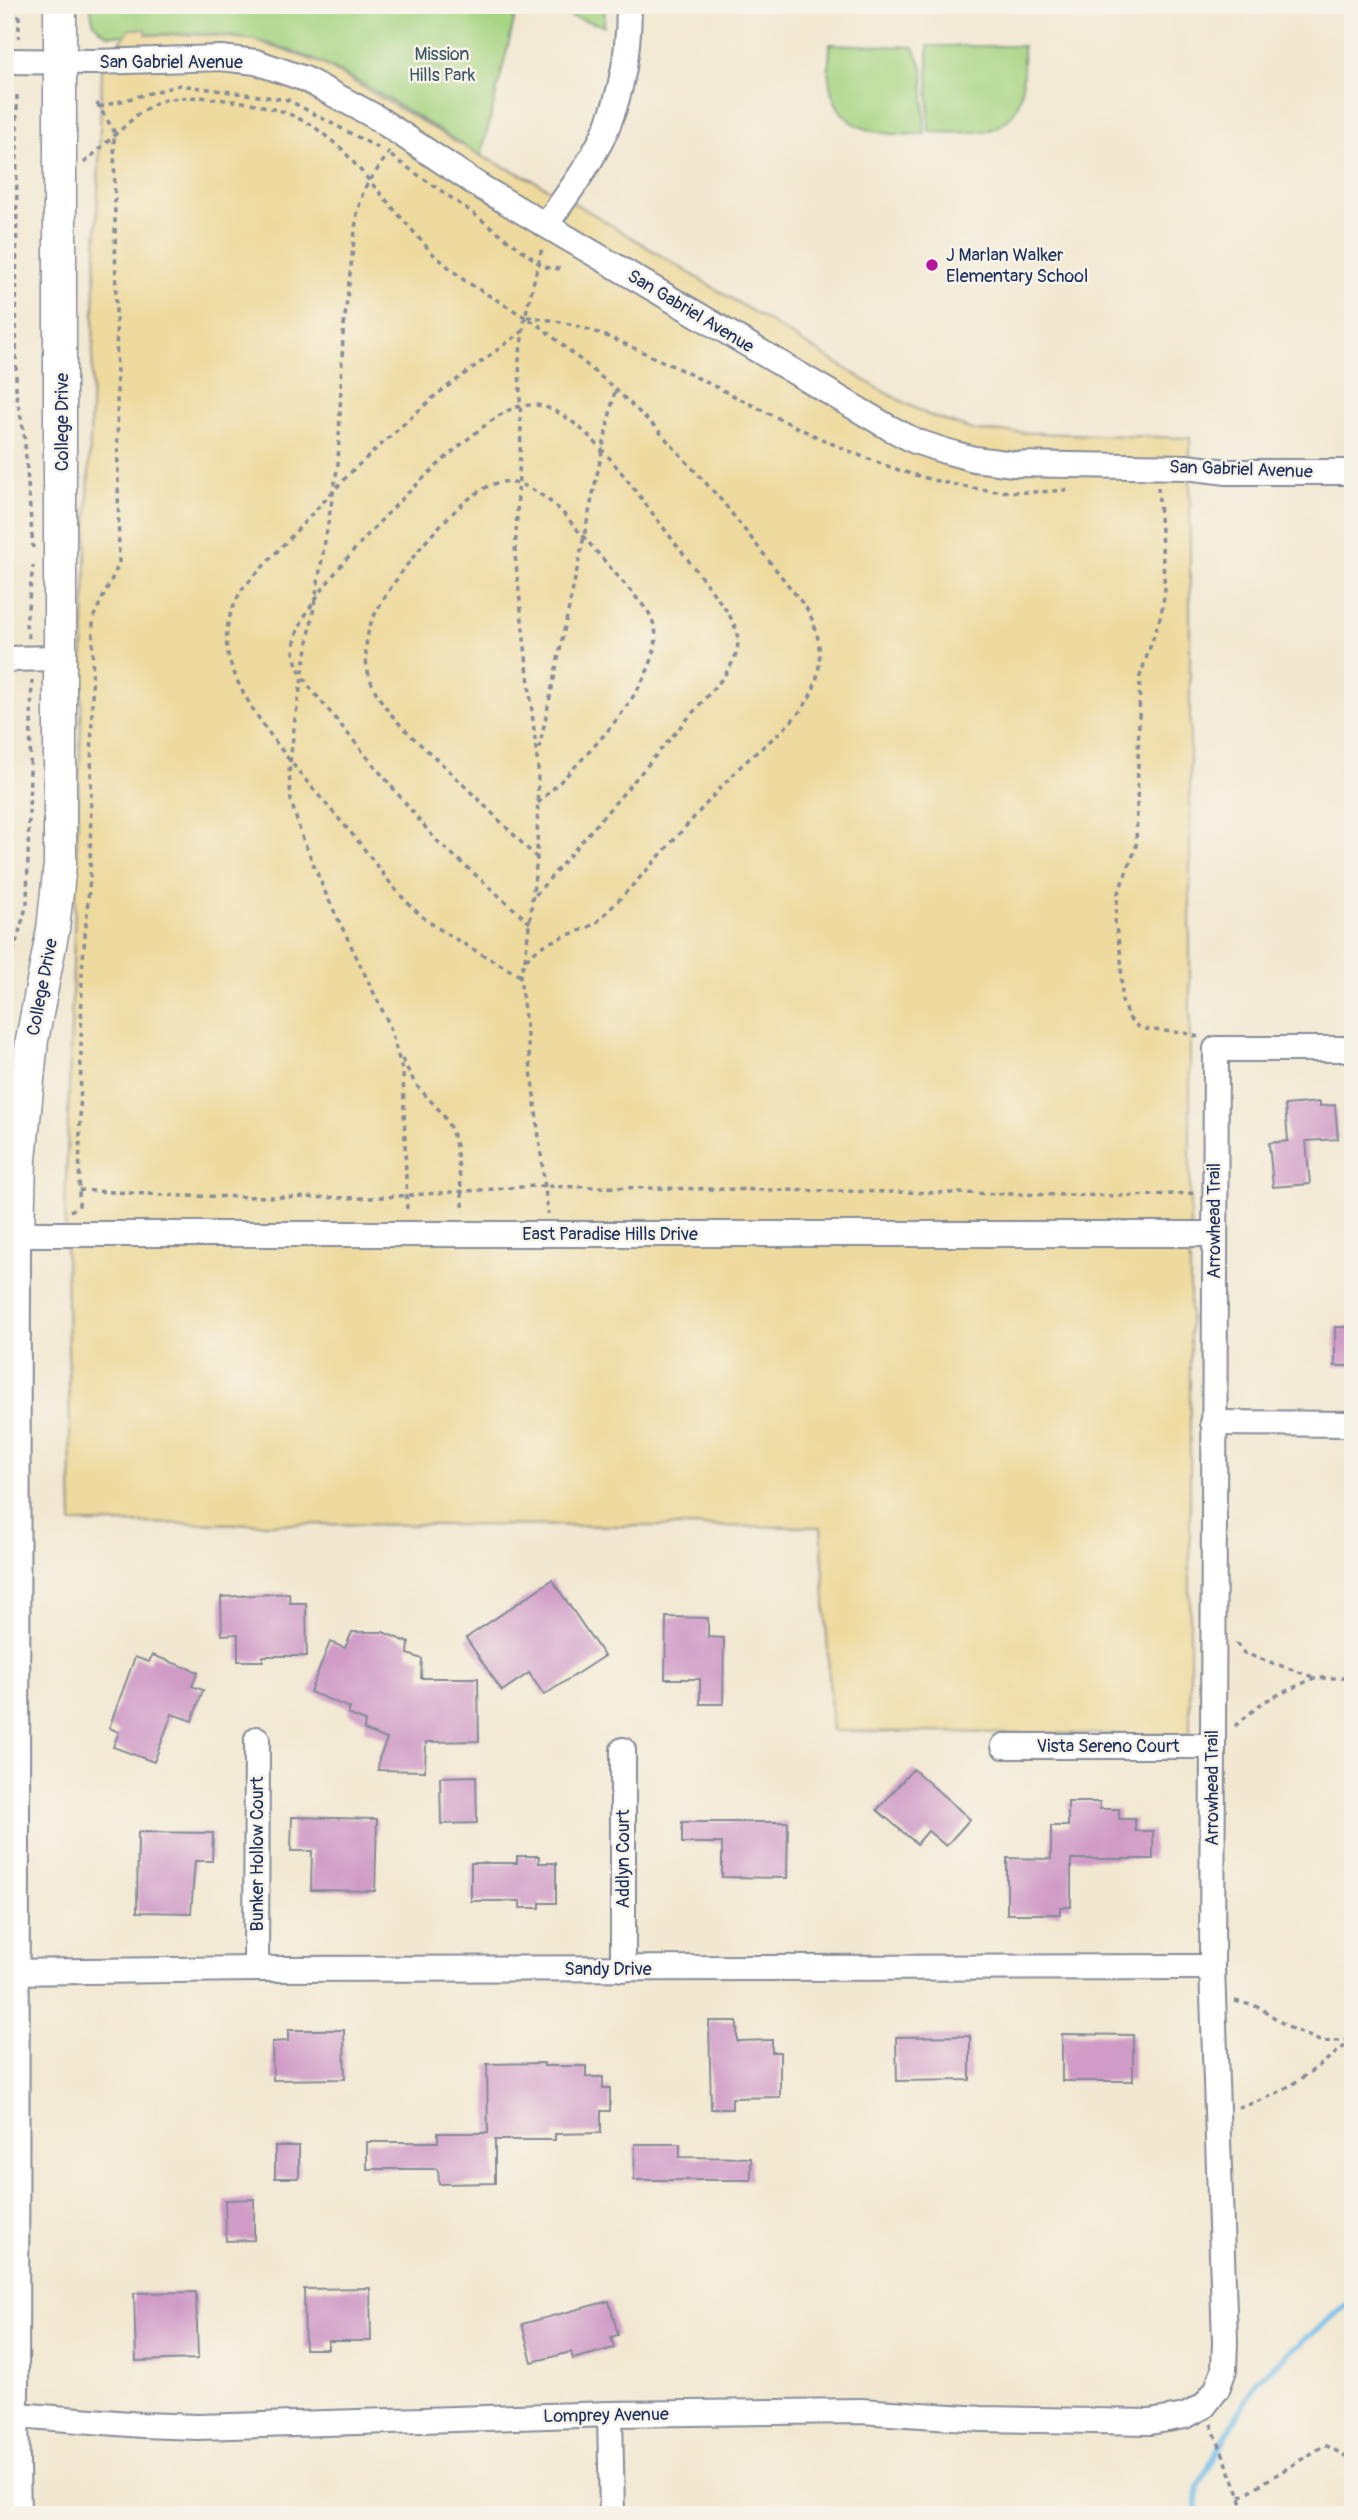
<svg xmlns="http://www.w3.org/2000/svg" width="1358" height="2520" font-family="Pangolin,sans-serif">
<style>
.green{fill:#a6d481;stroke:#608270;stroke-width:2}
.sand{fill:#eeda9e;stroke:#84847e;stroke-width:2}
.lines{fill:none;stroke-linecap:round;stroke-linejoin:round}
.stream{stroke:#71bcea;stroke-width:6}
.building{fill:#d09bc7}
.minor-casing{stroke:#868c98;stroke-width:28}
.major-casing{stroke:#868c98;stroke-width:35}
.path{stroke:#868c98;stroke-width:3.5;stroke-dasharray:5 5;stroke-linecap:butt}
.minor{stroke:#fff;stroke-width:24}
.major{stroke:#fff;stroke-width:32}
.poi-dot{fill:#b5179e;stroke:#f7f3e8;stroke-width:2.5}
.labels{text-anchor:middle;stroke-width:5;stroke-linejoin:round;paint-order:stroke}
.park-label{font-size:18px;fill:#3e5867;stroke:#f7f3e8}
.street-label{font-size:18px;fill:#1b2f5e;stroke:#f7f3e8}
.poi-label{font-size:18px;fill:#1b2f5e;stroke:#f7f3e8;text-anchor:start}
</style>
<rect width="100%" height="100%" fill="#f7f3e8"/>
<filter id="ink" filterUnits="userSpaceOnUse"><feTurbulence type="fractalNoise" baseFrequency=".0143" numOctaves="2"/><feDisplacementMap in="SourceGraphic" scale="14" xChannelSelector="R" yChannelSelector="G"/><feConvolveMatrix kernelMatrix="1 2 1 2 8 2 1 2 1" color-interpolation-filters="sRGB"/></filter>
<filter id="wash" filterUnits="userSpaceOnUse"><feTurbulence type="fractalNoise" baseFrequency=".00686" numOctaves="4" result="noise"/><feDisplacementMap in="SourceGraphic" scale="28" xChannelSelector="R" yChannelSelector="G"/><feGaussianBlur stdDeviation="1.57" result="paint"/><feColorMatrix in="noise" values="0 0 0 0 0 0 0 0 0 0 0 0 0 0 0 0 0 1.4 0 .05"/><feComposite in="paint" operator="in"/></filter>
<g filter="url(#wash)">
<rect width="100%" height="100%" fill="#f2e8d1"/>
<g class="green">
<path d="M91 5H518L481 156C410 114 334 57 253 40 206 30 155 35 108 35 94 27 91 21 91 5Z"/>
<polygon points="530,5 605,5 604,26"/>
<path d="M830 44 914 47 923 69 925 134C881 136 834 134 829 77 828 67 830 55 830 44Z"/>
<path d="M928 46H1023C1023 77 1028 118 990 130 977 134 944 132 929 132Z"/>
</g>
<polygon class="sand" points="130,29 146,29 146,35 208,35 253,40 321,63 481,156 531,179 593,214 884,392 928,415 976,431 1190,438 1190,1735 832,1731 821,1527 72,1523 65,1213 102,66"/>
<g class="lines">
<polyline class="stream" points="1196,2515 1198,2487 1257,2380 1353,2299"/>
</g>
<g id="blocks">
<g class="building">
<polygon points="1320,1102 1320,1106 1335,1105 1338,1139 1306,1141 1310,1184 1273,1187 1269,1143 1288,1141 1285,1105"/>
<rect x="1335" y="1327" width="18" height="39"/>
<polygon points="552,1580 604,1656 544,1695 529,1673 502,1691 466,1638"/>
<polygon points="289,1593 290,1603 306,1603 307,1656 263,1656 263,1661 238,1661 238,1634 222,1635 221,1597"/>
<polygon points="666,1617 708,1618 708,1637 724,1638 723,1704 700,1704 700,1679 665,1679"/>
<polygon points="352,1632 383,1632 409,1643 408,1654 422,1659 421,1678 478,1678 479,1741 426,1742 425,1771 378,1770 379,1758 387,1739 364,1730 365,1721 348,1714 350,1708 310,1692 330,1642 345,1648"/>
<polygon points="152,1655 198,1672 192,1686 203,1690 192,1721 172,1714 154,1762 113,1747 119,1732 109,1728 135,1657 149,1662"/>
<polygon points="913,1769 970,1819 946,1846 928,1831 917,1844 877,1810"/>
<polygon points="476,1776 477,1823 441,1824 440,1777"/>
<polygon points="1068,1802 1100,1802 1100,1809 1119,1809 1119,1819 1135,1819 1135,1831 1153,1831 1153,1859 1071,1859 1071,1907 1060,1907 1060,1914 1007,1914 1007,1858 1051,1859 1051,1826 1068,1826"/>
<polygon points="292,1817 377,1819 375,1891 311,1890 312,1851 291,1851"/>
<polygon points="682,1822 788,1822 787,1878 722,1877 722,1843 682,1843"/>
<polygon points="138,1832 213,1833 212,1861 195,1861 191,1913 137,1912"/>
<polygon points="517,1856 539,1856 539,1863 556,1863 556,1903 540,1903 540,1908 520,1908 520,1901 471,1901 471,1863 517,1863"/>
<polygon points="709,2021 737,2021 737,2041 772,2040 772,2052 780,2052 780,2097 732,2098 732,2109 711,2109"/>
<polygon points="288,2030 344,2030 345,2079 273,2080 272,2042 288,2041"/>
<polygon points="1062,2034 1133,2035 1133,2081 1062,2081"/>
<polygon points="970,2036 970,2080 897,2081 896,2037"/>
<polygon points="544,2063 544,2066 586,2066 586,2077 603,2077 603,2088 610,2088 610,2111 601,2111 601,2133 555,2134 555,2140 495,2140 495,2183 439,2184 438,2169 367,2169 367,2142 438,2142 438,2133 488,2133 487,2064"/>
<polygon points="635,2144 680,2144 680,2157 751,2158 751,2180 634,2180"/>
<rect x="275" y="2146" width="24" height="32"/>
<polygon points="254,2199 254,2240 226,2241 225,2200"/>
<polygon points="370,2288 371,2341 328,2341 328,2349 305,2349 304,2289"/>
<polygon points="196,2292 198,2359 136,2361 134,2293"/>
<polygon points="609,2301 618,2335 611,2337 614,2348 573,2359 571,2352 532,2362 522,2324"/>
</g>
</g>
</g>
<g filter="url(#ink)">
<use href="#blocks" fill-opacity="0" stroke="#868c98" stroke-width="2"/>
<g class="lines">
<defs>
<g id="minor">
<polyline points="5,61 94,62 221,58 256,62 305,79 374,116 481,187 888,427 915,441 945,451 974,459 1014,464 1186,467 1227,472 1353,472"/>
<path d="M546 225C561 203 578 181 592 157 619 112 629 57 629 5"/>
<polyline points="5,659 61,658"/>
<polyline points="1213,1423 1353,1424"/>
<polyline points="1004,1746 1213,1746"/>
<polyline points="256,1969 257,1739"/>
<polyline points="623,1969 623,1750"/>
<polyline points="5,1972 256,1969 1212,1967"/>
<polyline points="5,2414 142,2425 198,2427 610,2414 861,2411 982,2419 1150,2422 1185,2416 1204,2406 1217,2389 1224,2370 1225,2341 1212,1967 1216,1049 1353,1049"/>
<polyline points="610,2414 612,2515"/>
<polyline points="18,2515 16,2414 18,1234 1214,1234"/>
</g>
<polyline id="major" points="5,1234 18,1234 20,1159 32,1040 53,929 60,864 60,5"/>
</defs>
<use href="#minor" class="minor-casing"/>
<use href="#major" class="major-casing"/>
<g class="path">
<polyline points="19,5 19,38"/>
<polyline points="17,95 16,394 24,432 33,548"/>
<polyline points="99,107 180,85 288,100 382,150"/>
<polyline points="390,151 364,189 357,213 343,334 338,464 295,719 289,772 291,801 301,834 324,890 389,1024 403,1073 407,1212"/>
<polyline points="391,156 470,211 544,267 560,269"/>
<path d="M84 163 137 115 156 103 167 99 199 97 251 103 285 112 312 125 342 149 431 252 465 281 540 326 613 387 657 429 722 501 807 609C820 633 824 660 814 687 802 721 763 744 738 769 690 820 646 874 596 923 571 938 525 941 520 976L548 1214"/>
<path d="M527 317C582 322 614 339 662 361 794 421 920 510 1072 489"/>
<polyline points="1158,487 1165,591 1161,615 1140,676 1136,848 1118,893 1115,923 1121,955 1122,1001 1128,1017 1137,1026 1144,1029 1185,1033 1198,1037"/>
<polyline points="29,638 26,624 33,566"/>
<polyline points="539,749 615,390"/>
<path d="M537 858C507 828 477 798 446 768 419 742 380 713 369 675 364 659 365 640 371 623 385 587 462 486 502 482 524 480 546 497 562 512L648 611C652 619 656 628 656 637 655 691 576 767 538 803"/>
<path d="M530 923 435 839 311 689C301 674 291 660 295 641 304 587 459 435 509 410 520 405 534 403 545 407 587 420 630 484 656 518 679 548 701 577 724 607 744 636 742 652 721 680L532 899"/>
<polyline points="525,960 537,858 538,767 515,555 521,433 519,360 525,317 542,248"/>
<path d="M520 976C490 958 457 942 428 921 401 901 379 868 358 841 319 795 240 711 228 654 223 630 231 607 243 588L353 470 436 395 523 331"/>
<polyline points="5,1022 8,971 27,904 32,680"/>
<polyline points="402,1059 416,1085 442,1113 451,1129 456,1146 464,1212"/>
<polyline points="79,1190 182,1196 370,1198 535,1186 1130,1196 1196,1193"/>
<polyline points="70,1211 79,1207 82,971 90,877 93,618 119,564 114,131 95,100"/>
<polyline points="1236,1643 1244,1653 1313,1677"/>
<polyline points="1235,1726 1263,1702 1314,1678 1353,1678"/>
<polyline points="1235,2001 1259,2007 1288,2027 1322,2042 1350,2040"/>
<path d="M1238 2107C1284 2097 1316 2067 1353 2040"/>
<polyline points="1211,2424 1240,2497 1244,2515"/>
<polyline points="1240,2497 1325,2445 1353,2460"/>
</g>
<use href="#minor" class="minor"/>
<use href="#major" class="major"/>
</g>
</g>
<circle class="poi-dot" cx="932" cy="265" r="7"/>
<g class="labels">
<g class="park-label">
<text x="442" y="60">Mission<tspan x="442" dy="21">Hills Park</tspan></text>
</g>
<g class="street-label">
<text x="171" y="68">San Gabriel Avenue</text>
<text transform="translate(691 311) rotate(31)" y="6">San Gabriel Avenue</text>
<text transform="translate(62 422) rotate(-90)" y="6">College Drive</text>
<text transform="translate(1241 469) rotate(2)" y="6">San Gabriel Avenue</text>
<text transform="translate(42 987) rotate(-79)" y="6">College Drive</text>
<text transform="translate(1214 1221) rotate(-90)" y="6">Arrowhead Trail</text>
<text x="610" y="1240">East Paradise Hills Drive</text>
<text x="1108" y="1752">Vista Sereno Court</text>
<text transform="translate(1212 1788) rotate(-90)" y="6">Arrowhead Trail</text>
<text transform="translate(257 1854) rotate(-90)" y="6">Bunker Hollow Court</text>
<text transform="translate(623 1859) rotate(-90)" y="6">Addlyn Court</text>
<text x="608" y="1975">Sandy Drive</text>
<text transform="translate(606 2415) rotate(-1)" y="6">Lomprey Avenue</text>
</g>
<g class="poi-label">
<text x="946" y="261">J Marlan Walker<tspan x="946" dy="21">Elementary School</tspan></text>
</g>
</g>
<rect width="1358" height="2520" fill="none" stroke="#f7f3e8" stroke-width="28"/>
</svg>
